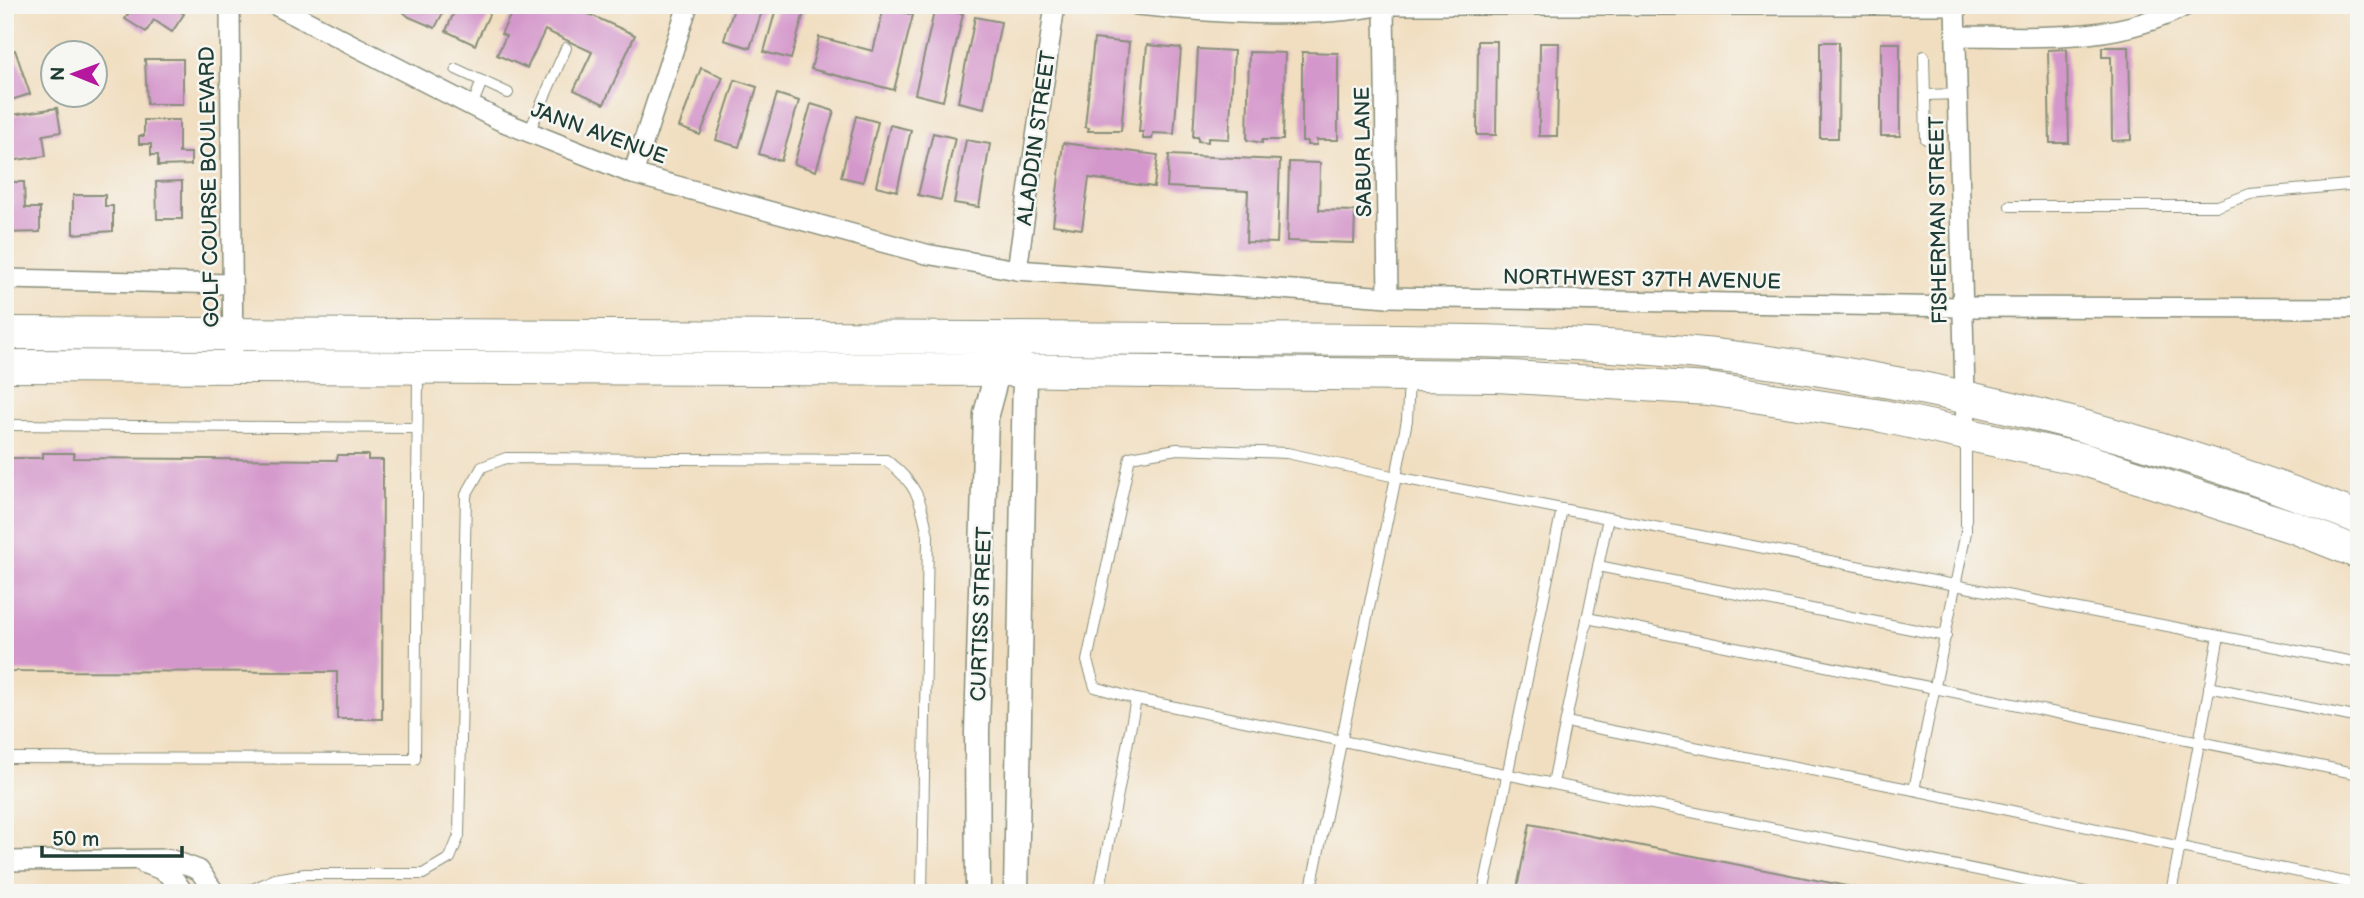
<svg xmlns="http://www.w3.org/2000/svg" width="2364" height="898" font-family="'Balsamiq Sans',sans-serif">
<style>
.building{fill:#d497cb}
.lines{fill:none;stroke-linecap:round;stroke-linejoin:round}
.service-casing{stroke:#888e7a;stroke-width:12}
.minor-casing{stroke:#888e7a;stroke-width:22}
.tertiary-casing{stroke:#888e7a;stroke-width:27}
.primary-casing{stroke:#888e7a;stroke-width:34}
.service{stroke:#fff;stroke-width:10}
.minor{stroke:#fff;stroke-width:19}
.tertiary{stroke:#fff;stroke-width:24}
.primary{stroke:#fff;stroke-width:32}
.labels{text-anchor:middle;stroke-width:5;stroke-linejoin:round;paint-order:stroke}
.street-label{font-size:21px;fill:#1f3d34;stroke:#f6f6f2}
</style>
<rect width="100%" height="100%" fill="#f6f6f2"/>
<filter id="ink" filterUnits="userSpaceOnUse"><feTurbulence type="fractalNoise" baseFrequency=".0143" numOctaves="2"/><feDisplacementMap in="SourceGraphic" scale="14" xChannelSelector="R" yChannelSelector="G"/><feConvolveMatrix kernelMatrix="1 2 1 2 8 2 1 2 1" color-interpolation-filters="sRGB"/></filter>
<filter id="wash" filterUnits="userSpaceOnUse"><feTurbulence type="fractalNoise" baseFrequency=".00686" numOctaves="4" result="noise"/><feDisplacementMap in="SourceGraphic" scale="28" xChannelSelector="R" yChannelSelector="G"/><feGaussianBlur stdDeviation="1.57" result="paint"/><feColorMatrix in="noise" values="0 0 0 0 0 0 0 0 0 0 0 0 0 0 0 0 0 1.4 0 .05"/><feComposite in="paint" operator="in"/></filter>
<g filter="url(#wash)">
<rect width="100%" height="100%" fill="#f1dec0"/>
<g id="blocks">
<g class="building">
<polygon points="134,5 171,5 184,14 172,32 154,20 146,32 125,19"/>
<polygon points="403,5 447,5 435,28 409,17 401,10"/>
<polygon points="457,5 569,5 635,35 604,104 574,90 592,52 545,30 527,68 497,55 506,36 501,34 511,14 493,6 475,45 446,31"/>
<polygon points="735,5 764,5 750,48 724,40"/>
<polygon points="777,5 806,5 791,59 764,52"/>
<polygon points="884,7 913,15 894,90 811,69 819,37 873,51"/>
<polygon points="935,8 963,14 943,101 915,94"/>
<polygon points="975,17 1001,22 984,108 958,102"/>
<polygon points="1094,39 1129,43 1121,131 1088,131 1089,128 1085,127"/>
<polygon points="1478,41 1497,41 1496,135 1477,135"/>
<polygon points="1820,42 1839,42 1838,138 1820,138"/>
<polygon points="1540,43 1559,43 1557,136 1539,136"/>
<rect x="1881" y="43" width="19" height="93"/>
<polygon points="1147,45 1181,48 1174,134 1153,133 1152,139 1143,139 1143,132 1139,132"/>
<polygon points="2102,47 2129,47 2131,140 2112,141 2111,57 2102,57"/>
<polygon points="1198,49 1234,51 1229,139 1208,138 1208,142 1198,141 1198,137 1193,137"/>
<polygon points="2067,49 2069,143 2050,143 2048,50"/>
<polygon points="15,50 30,94 5,102 5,54"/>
<polygon points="1249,52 1285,53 1283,140 1262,140 1262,143 1247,140"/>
<polygon points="1302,52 1338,53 1338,140 1316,140 1317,145 1307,145 1307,141 1302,141"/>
<polygon points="145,59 183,59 183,104 147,104"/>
<polygon points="701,68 723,77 700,135 679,127"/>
<polygon points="735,80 757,87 739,147 716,140"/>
<polygon points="777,94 799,101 781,161 759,154"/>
<polygon points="811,104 834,111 816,171 794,164"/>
<polygon points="57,108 61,132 43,135 46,156 9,161 5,116"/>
<polygon points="856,116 878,122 863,182 841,177"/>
<polygon points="144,120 179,120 179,153 191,153 191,165 158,166 158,155 151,155 151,144 139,144 139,136 144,136"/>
<polygon points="890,125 911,130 897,191 876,186"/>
<polygon points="933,133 955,138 941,200 918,195"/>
<polygon points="966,140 990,144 979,207 954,203"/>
<polygon points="1063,143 1158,155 1154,187 1089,178 1082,229 1053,225"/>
<polygon points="1169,155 1280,160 1277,243 1246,242 1248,191 1167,187"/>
<polygon points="1289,162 1320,163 1319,210 1355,211 1354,243 1287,241"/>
<polygon points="182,181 182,219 157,219 156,182"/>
<polygon points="5,182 24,182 25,208 40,208 40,232 5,233"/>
<polygon points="73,195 105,195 105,206 113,206 113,231 73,234"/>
<polygon points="43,453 74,453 74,458 337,460 338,455 368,455 368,460 383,460 382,719 337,719 337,672 5,671 5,458 43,458"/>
<polygon points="1530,824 1872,891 1872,893 1516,893"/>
</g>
</g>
</g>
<g filter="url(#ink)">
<use href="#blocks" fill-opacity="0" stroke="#888e7a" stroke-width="2"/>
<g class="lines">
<defs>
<g id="service">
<polyline points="1924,56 1926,139"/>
<polyline points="456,69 508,93"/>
<polyline points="1925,95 1958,94"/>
<polyline points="472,106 482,81"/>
<polyline points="529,132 566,48"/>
<polyline points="2010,206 2218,206 2250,194 2359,184"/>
<polyline points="1409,379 1407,420 1396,477 1287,453 1177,449 1130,457 1087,661 1095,687 1136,699 2090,893"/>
<polyline points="5,425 417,428"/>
<polyline points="1608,518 2359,663"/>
<polyline points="1598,566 1946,636"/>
<polyline points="1587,618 2359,774"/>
<polyline points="2209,687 2359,718"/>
<polyline points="1566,722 1914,790 2359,885"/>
<polyline points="5,758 415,759 418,372"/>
<polyline points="1914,790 1966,532 1966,439"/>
<path d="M253 889 275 879 305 874H423L450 858 459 836 466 495 482 467 506 458 886 460C917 484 921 499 928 536L922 893"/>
<polyline points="220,893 253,889 253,892"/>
<polyline points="1099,893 1136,699"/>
<polyline points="1310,893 1396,477 1608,518 1553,783"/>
<polyline points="1483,893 1562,509"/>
<polyline points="2171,893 2219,636"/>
</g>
<g id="minor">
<polyline points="230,5 233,368"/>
<polyline points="275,5 499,120 633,174 926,254 1017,270 1388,297 1962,307 2359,308"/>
<path d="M1137 5C1218 13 1304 20 1384 5H1945"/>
<polyline points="1384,5 1388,297"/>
<polyline points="1955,5 1966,433"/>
<path d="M1956 36C2036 36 2114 44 2187 5"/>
<polyline points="633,174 688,5"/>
<polyline points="1017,270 1055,5"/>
<polyline points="5,279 231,284"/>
<polyline points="5,861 169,859 199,870 215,893"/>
<path d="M145 864C163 869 175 876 183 893"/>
</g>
<g id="tertiary">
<polyline points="978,893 977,732 986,414 1002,355"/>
<polyline points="1016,893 1025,371 1017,354"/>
</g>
<g id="primary">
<path d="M5 333 1397 340C1503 341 1609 343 1714 355 1934 381 2153 436 2359 518"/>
<polyline points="5,366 997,370 1496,376 1708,389 1882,416 2085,460 2296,528 2359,553"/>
</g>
</defs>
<use href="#service" class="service-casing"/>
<use href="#minor" class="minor-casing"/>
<use href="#tertiary" class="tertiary-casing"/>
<use href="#primary" class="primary-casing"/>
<use href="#service" class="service"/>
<use href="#minor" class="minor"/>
<use href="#tertiary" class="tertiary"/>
<use href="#primary" class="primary"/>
</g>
</g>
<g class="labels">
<g class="street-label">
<text transform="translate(599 133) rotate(20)" y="7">JANN AVENUE</text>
<text transform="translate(1036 138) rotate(-82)" y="7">ALADDIN STREET</text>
<text transform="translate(1363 152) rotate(-91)" y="7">SABUR LANE</text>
<text transform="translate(209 187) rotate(-91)" y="7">GOLF COURSE BOULEVARD</text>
<text transform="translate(1938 220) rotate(-91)" y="7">FISHERMAN STREET</text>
<text transform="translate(1642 279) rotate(1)" y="7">NORTHWEST 37TH AVENUE</text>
<text transform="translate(981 614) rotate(-88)" y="7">CURTISS STREET</text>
</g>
</g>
<rect width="2364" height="898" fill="none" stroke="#f6f6f2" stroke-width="28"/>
<g transform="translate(74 74) rotate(271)"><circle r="33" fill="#f6f6f2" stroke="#a0aca6" stroke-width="2"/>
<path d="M0-5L12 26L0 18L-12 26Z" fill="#b5179e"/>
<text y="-10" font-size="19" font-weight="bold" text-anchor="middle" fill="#1f3d34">N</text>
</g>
<path d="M42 846v10h140v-10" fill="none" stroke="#1f3d34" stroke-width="3.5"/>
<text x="52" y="846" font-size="21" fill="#1f3d34" stroke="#f6f6f2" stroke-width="5" paint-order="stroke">50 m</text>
</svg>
